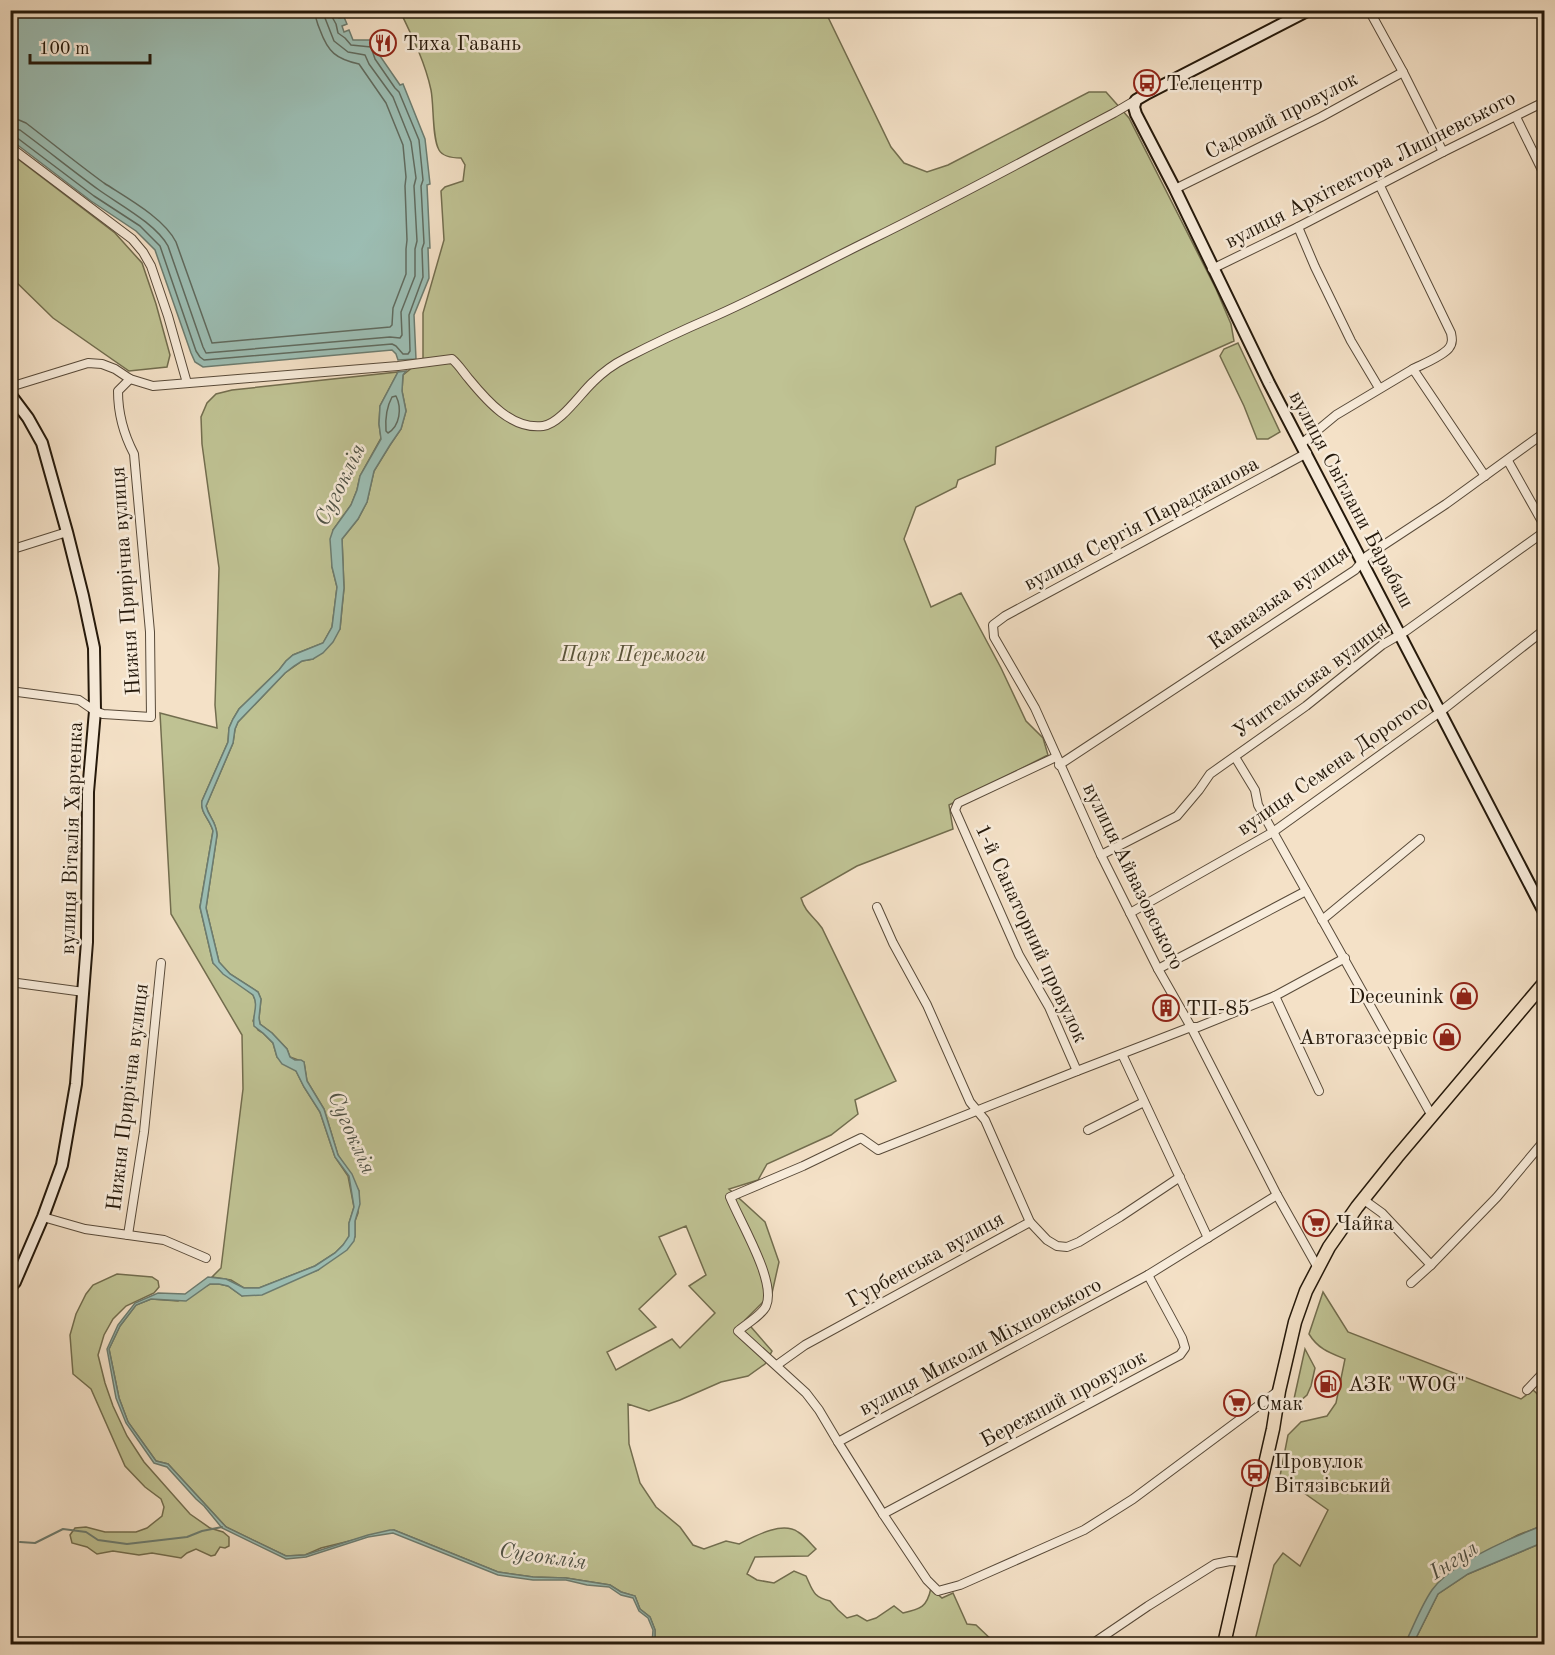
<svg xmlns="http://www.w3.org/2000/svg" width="1555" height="1655" font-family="'Old Standard TT',serif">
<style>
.green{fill:#bfc293;stroke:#726d4e;stroke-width:1.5;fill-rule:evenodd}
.water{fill:#9cbeb4;stroke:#6c7c70;stroke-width:1.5}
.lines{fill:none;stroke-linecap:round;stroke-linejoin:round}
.shore{stroke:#606b5f;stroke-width:1.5}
.stream{stroke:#6c7c70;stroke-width:2}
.street-casing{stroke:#584a39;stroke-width:10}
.secondary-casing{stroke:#24180a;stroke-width:14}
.primary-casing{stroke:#24180a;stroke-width:15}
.street{stroke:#f8ecdb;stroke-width:8}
.secondary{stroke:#f8ecdb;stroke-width:10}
.primary{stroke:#f4e1c7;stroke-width:12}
.labels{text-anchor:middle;stroke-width:5;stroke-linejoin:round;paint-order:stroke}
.poi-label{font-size:21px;fill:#24180a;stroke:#f8ecdb;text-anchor:start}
.street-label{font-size:21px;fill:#24180a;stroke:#f8ecdb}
.park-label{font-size:21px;font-style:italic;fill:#5a543a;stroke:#f8ecdb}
.water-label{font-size:22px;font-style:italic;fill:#4e5246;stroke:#f8ecdb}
</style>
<rect width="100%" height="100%" fill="#f4e1c7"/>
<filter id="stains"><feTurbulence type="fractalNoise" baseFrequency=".00333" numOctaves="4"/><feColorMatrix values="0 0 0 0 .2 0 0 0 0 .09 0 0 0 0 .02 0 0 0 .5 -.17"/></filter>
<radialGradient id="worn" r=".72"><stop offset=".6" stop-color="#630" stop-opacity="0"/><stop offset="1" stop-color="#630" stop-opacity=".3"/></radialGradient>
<g class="green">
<path d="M400 11H825L891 147 904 163 927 172 948 165 1089 92H1106L1129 118 1216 289 1231 324 1234 341 996 447 995 464 958 480 956 487 916 507 904 539 931 607 961 593 1001 668 1026 721 1043 738 1048 755 949 805 953 829 857 866 801 898C806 914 813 915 822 928L896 1081 855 1100 858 1114 831 1135 767 1164 758 1180 729 1189 765 1222 779 1262 772 1293 745 1320 772 1351 765 1364 748 1376 721 1382 680 1400 649 1411 628 1404 629 1444 640 1483 656 1507 680 1527 693 1545 704 1549 726 1541 739 1544C755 1536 782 1521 798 1532 805 1536 810 1543 816 1549L808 1556 755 1557 747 1574 757 1580 774 1583 794 1571 806 1576C813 1591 813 1597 830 1601L838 1610 847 1618 857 1615 867 1621 876 1618 894 1606 903 1613C921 1609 927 1607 931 1588L942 1598 953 1593 967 1624 976 1625 996 1644H655V1630L650 1617 640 1609 635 1596 621 1592 610 1585 566 1578 533 1577 498 1572 394 1530 321 1548 305 1555 286 1556 226 1527 168 1464 156 1461 128 1422 119 1398 109 1349 120 1326 136 1305 151 1299 178 1301 210 1284H219L228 1286 242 1296 318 1270 355 1237V1221L358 1213 359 1191 338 1155 324 1109 307 1081 304 1062 290 1057 287 1049 272 1033 260 1024 259 1018 261 999 258 992 230 974 219 962 206 908 217 835C216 820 209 818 206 806L233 743 235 729 238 722 285 673 302 661 313 659 340 629 344 588 342 539 358 519 367 502 374 471 390 445 401 429 406 411 402 391 403 375 423 359V313L444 240 441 191 445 187 463 181 465 165 461 158C454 158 443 157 439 150 432 138 434 105 431 90 425 62 412 36 400 11ZM686 1226 706 1275 689 1286 715 1313 680 1348 672 1339 616 1370 607 1352 656 1327 639 1309 676 1274 659 1237Z"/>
<polygon points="10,153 115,233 142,263 156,304 170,355 167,367 129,371 53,318 11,277"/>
<polygon points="1238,343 1280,432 1268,439 1257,439 1244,406 1220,356 1224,349"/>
<path d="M398 372 380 406 379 424 381 438 360 476 357 490 351 505 333 530 332 567 337 587 332 627 323 643 293 655 286 661 279 670 239 709 233 719 229 728 228 742 202 801C200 813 210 819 213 831L200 907 213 963 253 995C258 1004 256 1012 253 1021L258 1030 263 1033 273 1043 277 1057 296 1071 304 1087 320 1112 335 1157 348 1176 354 1207 349 1223V1236L347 1241 335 1253 315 1266 259 1288H244L231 1280 212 1277 221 1268 243 1089 242 1035 171 914 160 713 217 728 215 705 219 568 202 444 201 417 207 403 216 394 232 390Z"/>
<polygon points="117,1274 152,1277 158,1281 159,1287 154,1293 126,1306 113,1319 104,1335 98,1355 105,1383 113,1406 127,1436 144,1462 190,1514 210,1528 223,1532 229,1537 229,1546 225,1548 220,1547 215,1555 211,1556 196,1549 187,1553 181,1558 152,1553 139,1555 113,1551 97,1554 87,1547 72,1543 70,1535 75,1528 86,1527 105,1532 136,1532 147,1528 162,1516 164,1507 161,1499 145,1487 125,1466 91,1389 73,1374 70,1335 76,1314 86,1294 93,1285"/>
<path d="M1323 1292 1348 1332 1521 1399 1533 1390 1544 1400V1525L1518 1535 1460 1565 1432 1591 1405 1644H1254L1274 1565 1283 1553 1300 1566 1328 1510 1280 1476 1288 1435 1301 1422 1327 1416 1336 1403 1345 1359C1330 1353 1318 1349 1309 1334Z"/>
<polygon points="1305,1349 1315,1368 1311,1386 1307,1395 1292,1408"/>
<polygon points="1544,1542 1544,1644 1413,1644 1438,1594 1468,1574"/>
</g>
<g class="water">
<polygon points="10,11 342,11 337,13 339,18 344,17 347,24 342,26 344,32 349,30 353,40 376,40 379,45 377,46 380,56 400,85 403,84 425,139 430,184 427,185 430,248 428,248 429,278 414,315 416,359 398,360 396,354 392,350 203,367 195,362 191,353 155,250 136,231 91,201 11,140"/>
<path d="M406 371 403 375 402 391 406 411 401 429 390 445 374 471 367 502 358 519 342 539 344 588 342 607 340 629 333 642 323 653 313 659 302 661 294 666 285 673 238 722 235 729 233 743 206 806C209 818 216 820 217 835L206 908 219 962 230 974 258 992 261 999 259 1018 260 1024 272 1033 287 1049 290 1057 295 1060H301L304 1062 307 1081 324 1109 338 1155 352 1174 359 1191 360 1204 355 1221V1236L354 1241 347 1250 318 1270 262 1295 242 1296 228 1286 219 1284H210L186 1301 151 1299 136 1305 120 1326 109 1349 119 1398 128 1422 156 1461 168 1464 226 1527 286 1556 305 1555 368 1535 390 1530H394L498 1572 533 1577 566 1578 610 1585 621 1592 635 1596 640 1609 650 1617 655 1630V1644H652L653 1630 648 1618 639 1611 633 1598 621 1595 609 1587 587 1585 566 1580H533L498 1575 393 1533 368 1537 306 1557 286 1559 222 1528 204 1506 196 1499 167 1467 154 1463 126 1423 116 1398 107 1349 118 1325 135 1303 158 1293 185 1294 208 1277 226 1279 244 1288H259L315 1266 335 1253 343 1245 349 1236V1223L354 1207 349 1176 335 1157 320 1112 304 1087 296 1071 282 1064 277 1057 273 1043 263 1033 254 1026C252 1015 259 1006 253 995L223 974 213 963 200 907 213 831C210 819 200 813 202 801L228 742 229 728 233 719 239 709 279 670 286 661 293 655 323 643 332 627 337 587 332 567 330 539 333 530 351 505 357 490 360 476 381 439 379 424 380 406 398 372Z"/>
<path d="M1544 1525V1542L1468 1574 1438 1594 1413 1644H1405C1413 1627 1421 1606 1432 1590 1451 1563 1513 1537 1544 1525Z"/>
</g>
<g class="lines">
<g class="shore">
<path d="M10 119 19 120 26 123C52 143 78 164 104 183 127 198 164 218 176 242L212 343 390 327 392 325 393 308 406 274V249L407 240 405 186 406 177 403 145 386 103 359 64C336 59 328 52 320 30 317 23 315 18 315 10"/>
<path d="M10 128 20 130C47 150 73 171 99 190 120 205 156 224 168 246L203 347 206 353 390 337 400 338 402 335 401 312 415 276V249L417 241 414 186 416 178 411 142 393 97 369 64 365 55 348 52 334 41 325 18 324 10"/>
<polyline points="10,135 16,137 94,196 140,226 160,246 196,351 200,357 204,360 392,344 396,346 403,354 408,354 410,351 409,315 423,277 422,249 424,243 421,186 423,180 419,140 399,92 395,88 375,59 371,47 351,45 345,38 338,33 336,24 331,15 332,10"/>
<path d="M396 396C402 408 400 426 388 433L386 431C385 418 386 408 392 397Z"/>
</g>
<polyline class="stream" points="20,1542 35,1543 63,1529 86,1532 98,1540 127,1544 187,1537 202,1531 222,1527"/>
<defs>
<g id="street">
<polyline points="1369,10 1403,72 1443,152"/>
<polyline points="1516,117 1544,174"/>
<polyline points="10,147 132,239 143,252 151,266 168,316 187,383"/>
<path d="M1380 186 1451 333C1452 338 1453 343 1449 348 1443 356 1423 364 1413 369L1485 476"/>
<polyline points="1175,189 1321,117 1403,72"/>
<polyline points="1298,227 1315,267 1351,341 1379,388"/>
<polyline points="1212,269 1298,227 1443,152 1544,102"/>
<path d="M10 387 88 363 102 364 115 369 130 379 153 386 398 366 452 359C459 365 463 372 469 379 487 401 512 430 543 426 560 424 580 394 593 382 603 372 614 364 626 358 655 343 683 330 713 317 767 293 819 265 872 239 954 199 1034 155 1114 113L1136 100"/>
<polyline points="1301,444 1336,415 1413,369"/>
<polyline points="1307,453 1005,616 993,625 994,637 1035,708 1101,855 1158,969 1191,1027 1277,1195 1318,1268"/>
<polyline points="1508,461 1544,525"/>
<polyline points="10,550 67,532"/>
<path d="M10 691 79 700 95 711 103 714 151 717 150 632 134 454C123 433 118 414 118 391L130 379"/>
<polyline points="1056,757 958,803 955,810 1019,955 1049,1007 1077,1071"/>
<polyline points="1235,757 1255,790 1258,805 1432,1116"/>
<polyline points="1059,765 1355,570 1367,556 1446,504 1544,433"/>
<polyline points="1101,855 1177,816 1199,790 1210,774 1306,706 1382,645 1406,631 1544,532"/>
<polyline points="877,907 893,943 927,1005 970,1102 985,1120 1030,1222"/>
<polyline points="1130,913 1273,832 1440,712 1544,630"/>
<polyline points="1322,920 1420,839"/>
<polyline points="1158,969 1306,891"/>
<polyline points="10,982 84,992"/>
<polyline points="1275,996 1319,1091"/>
<polyline points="1122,1054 1208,1238"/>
<polyline points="1088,1130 1144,1102"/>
<polyline points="1277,1195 1148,1275 838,1442 883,1514 927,1580 938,1591 960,1585 1084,1530 1133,1499 1278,1391"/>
<polyline points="1364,1200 1382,1213 1431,1265 1497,1197 1544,1141"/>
<polyline points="43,1217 85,1229 164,1240 206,1258"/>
<polyline points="128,1235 144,1132 161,963"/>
<polyline points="1411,1283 1431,1265"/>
<polyline points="777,1365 805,1345 1030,1222 1047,1240 1057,1246 1067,1247 1079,1242 1120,1217 1180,1177"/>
<polyline points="1527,1390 1544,1372"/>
<path d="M838 1442 819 1410 806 1393 738 1331C745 1325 763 1314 766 1306 777 1282 740 1222 730 1197L803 1166 861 1138 878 1150 1077 1071 1191 1027H1198L1275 996 1345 958"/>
<polyline points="883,1514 1180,1355 1185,1348 1182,1338 1148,1275"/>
<polyline points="1092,1644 1148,1606 1215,1564 1230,1561 1242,1562"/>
</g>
<g id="secondary">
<polyline points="1309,10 1148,93 1136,100 1134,107 1136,114 1175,189 1269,383 1544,912"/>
<polyline points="10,394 28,418 42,443 67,532 83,596 94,648 95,711 88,792 87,942 76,1084 62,1165 43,1217 15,1282 10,1288"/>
</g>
<polyline id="primary" points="1224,1644 1273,1429 1279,1391 1295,1322 1306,1291 1329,1247 1357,1207 1397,1157 1544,983"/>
</defs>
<use href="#street" class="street-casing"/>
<use href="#secondary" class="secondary-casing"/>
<use href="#primary" class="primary-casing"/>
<use href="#street" class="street"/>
<use href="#secondary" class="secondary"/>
<use href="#primary" class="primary"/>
</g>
<defs>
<symbol id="restaurant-ring" viewBox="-11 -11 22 22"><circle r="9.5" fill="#f8ecdb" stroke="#8f2418" stroke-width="1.5"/><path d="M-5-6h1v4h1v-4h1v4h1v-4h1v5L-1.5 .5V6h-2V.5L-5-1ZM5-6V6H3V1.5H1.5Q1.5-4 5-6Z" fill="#8f2418"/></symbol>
<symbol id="bus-ring" viewBox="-11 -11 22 22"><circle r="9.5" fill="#f8ecdb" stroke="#8f2418" stroke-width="1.5"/><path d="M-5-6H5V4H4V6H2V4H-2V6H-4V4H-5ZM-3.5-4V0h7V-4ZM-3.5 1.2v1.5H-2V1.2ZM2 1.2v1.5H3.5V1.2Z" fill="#8f2418"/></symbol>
<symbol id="shop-ring" viewBox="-11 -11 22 22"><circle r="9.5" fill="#f8ecdb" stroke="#8f2418" stroke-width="1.5"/><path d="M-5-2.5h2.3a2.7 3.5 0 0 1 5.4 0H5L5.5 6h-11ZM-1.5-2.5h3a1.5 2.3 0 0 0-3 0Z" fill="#8f2418"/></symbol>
<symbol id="building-ring" viewBox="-11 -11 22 22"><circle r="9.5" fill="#f8ecdb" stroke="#8f2418" stroke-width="1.5"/><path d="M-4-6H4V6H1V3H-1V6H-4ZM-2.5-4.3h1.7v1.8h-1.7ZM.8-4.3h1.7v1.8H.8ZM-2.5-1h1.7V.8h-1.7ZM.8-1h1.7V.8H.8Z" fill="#8f2418"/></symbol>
<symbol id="supermarket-ring" viewBox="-11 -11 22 22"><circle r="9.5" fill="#f8ecdb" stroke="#8f2418" stroke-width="1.5"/><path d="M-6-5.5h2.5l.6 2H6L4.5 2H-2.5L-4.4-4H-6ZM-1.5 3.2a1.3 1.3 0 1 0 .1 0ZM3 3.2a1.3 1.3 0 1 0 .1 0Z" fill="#8f2418"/></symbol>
<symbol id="fuel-ring" viewBox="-11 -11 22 22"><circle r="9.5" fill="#f8ecdb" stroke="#8f2418" stroke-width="1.5"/><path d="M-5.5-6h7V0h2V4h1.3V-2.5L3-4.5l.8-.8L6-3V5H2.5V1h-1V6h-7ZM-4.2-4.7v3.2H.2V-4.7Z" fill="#8f2418"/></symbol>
</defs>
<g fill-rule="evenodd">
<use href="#restaurant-ring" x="368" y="28" width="30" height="30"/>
<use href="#bus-ring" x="1132" y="68" width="30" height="30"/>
<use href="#shop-ring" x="1449" y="981" width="30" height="30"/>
<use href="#building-ring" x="1151" y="993" width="30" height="30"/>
<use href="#shop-ring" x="1432" y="1022" width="30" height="30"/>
<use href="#supermarket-ring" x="1301" y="1208" width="30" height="30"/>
<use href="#fuel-ring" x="1313" y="1369" width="30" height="30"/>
<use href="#supermarket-ring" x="1222" y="1388" width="30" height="30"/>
<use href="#bus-ring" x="1240" y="1458" width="30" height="30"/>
</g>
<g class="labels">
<g class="poi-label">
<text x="403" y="50">Тиха Гавань</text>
<text x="1166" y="90">Телецентр</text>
<text x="1444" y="1003" text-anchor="end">Deceunink</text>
<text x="1186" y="1015">ТП-85</text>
<text x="1428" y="1044" text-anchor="end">Автогазсервіс</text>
<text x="1336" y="1230">Чайка</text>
<text x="1348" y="1391">АЗК "WOG"</text>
<text x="1256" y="1410">Смак</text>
<text x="1274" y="1468">Провулок<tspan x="1274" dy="24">Вітязівський</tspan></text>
</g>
<g class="street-label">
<text transform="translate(1281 115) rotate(-27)" y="7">Садовий провулок</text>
<text transform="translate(1370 169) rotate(-27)" y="7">вулиця Архітектора Лишневського</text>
<text transform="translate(1352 499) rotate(62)" y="7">вулиця Світлани Барабаш</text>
<text transform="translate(1141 523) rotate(-28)" y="7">вулиця Сергія Параджанова</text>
<text transform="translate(125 581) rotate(-94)" y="7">Нижня Прирічна вулиця</text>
<text transform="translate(1278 597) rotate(-35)" y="7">Кавказька вулиця</text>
<text transform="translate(1310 679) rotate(-36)" y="7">Учительська вулиця</text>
<text transform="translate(1332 765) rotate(-35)" y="7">вулиця Семена Дорогого</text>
<text transform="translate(71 838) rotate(-88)" y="7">вулиця Віталія Харченка</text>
<text transform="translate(1134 876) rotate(64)" y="7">вулиця Айвазовського</text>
<text transform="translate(1032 933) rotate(65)" y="7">1-й Санаторний провулок</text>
<text transform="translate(127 1097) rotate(-83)" y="7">Нижня Прирічна вулиця</text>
<text transform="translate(925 1259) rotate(-29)" y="7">Гурбенська вулиця</text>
<text transform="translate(980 1346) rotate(-28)" y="7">вулиця Миколи Міхновського</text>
<text transform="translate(1063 1398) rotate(-28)" y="7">Бережний провулок</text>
</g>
<g class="park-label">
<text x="633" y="661">Парк Перемоги</text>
</g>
<g class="water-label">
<text transform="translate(339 484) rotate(-64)" y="8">Сугоклія</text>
<text transform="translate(353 1132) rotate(66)" y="8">Сугоклія</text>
<text transform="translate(543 1555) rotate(8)" y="8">Сугоклія</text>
<text transform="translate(1453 1559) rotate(-33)" y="8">Інгул</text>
</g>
</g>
<rect width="1555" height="1655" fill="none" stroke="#f4e1c7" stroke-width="36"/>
<rect x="12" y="12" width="1531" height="1631" fill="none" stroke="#24180a" stroke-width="3"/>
<rect x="18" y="18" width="1519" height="1619" fill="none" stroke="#24180a" stroke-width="1.5"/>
<path d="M30 54v9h120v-9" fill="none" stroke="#24180a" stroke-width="3"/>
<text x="39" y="54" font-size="18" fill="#24180a" stroke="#f8ecdb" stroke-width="4.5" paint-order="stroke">100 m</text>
<rect width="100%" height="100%" filter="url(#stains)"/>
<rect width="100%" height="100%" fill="url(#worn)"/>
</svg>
